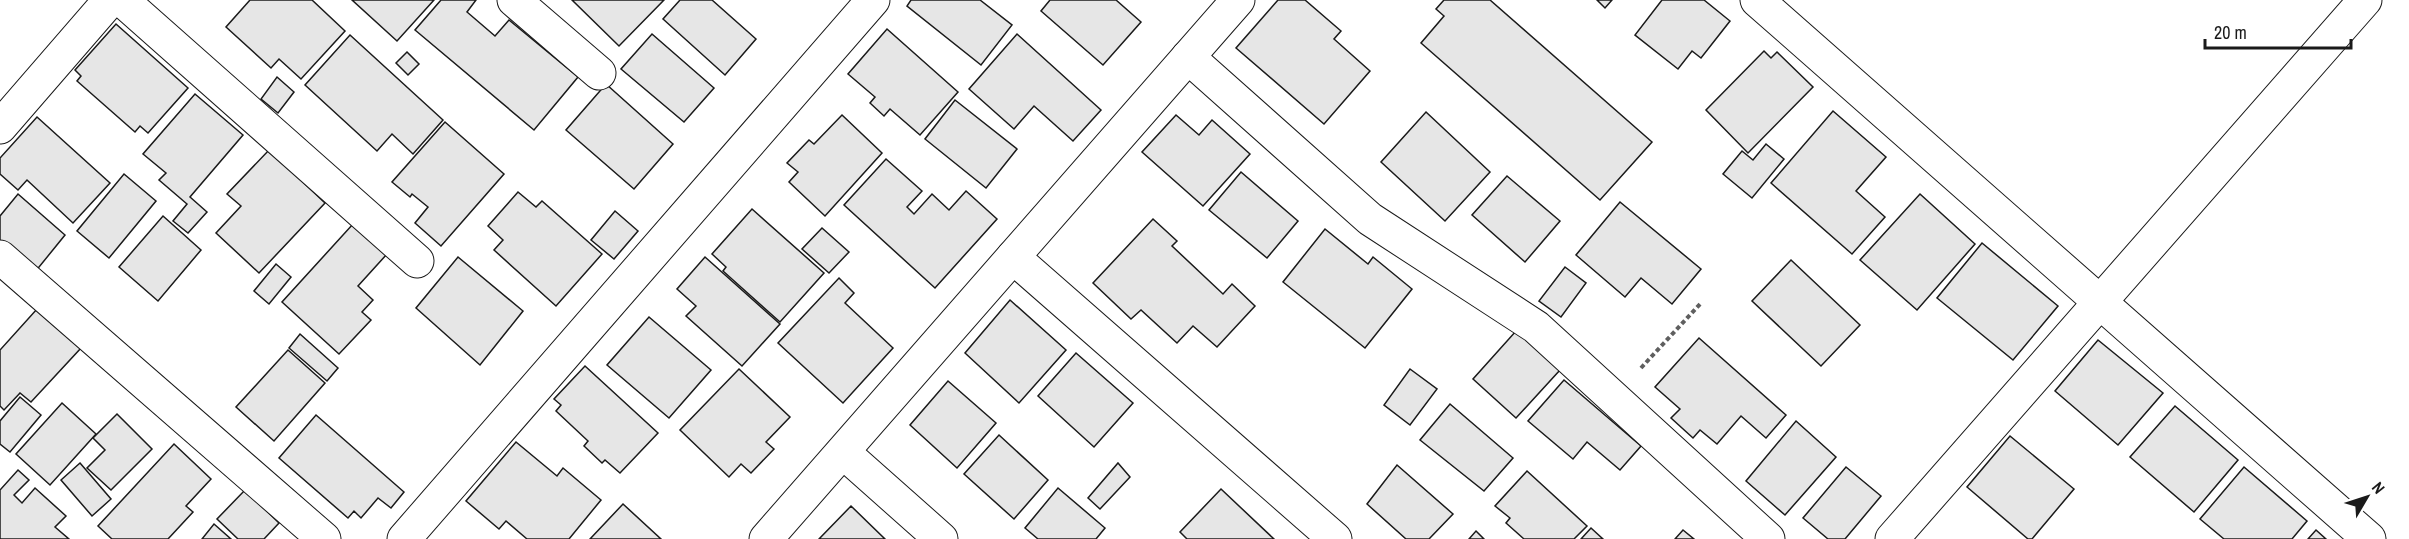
<svg xmlns="http://www.w3.org/2000/svg" width="2409" height="539" font-family="'Archivo Narrow',sans-serif">
<style>
.building{fill:#e6e6e6;stroke:#1a1a1a;stroke-width:1.5}
.lines{fill:none;stroke-linecap:round;stroke-linejoin:round}
.street-casing{stroke:#1a1a1a;stroke-width:35}
.path{stroke:#5f5f5f;stroke-width:4;stroke-dasharray:4.5 3;stroke-linecap:butt}
.street{stroke:#fff;stroke-width:33}
</style>
<rect width="100%" height="100%" fill="#fff"/>
<g class="building">
<polygon points="250,0 312,0 345,31 301,79 279,59 271,68 226,27"/>
<polygon points="352,0 434,0 397,41"/>
<polygon points="441,0 476,0 467,12 495,36 509,20 578,77 534,130 415,30"/>
<polygon points="572,0 664,0 619,46"/>
<polygon points="680,0 712,0 756,39 725,75 663,19"/>
<polygon points="911,0 980,0 1012,25 981,65 907,6"/>
<polygon points="1050,0 1116,0 1141,22 1103,65 1041,11"/>
<polygon points="1278,0 1305,0 1341,31 1334,39 1370,71 1324,124 1236,48"/>
<polygon points="1444,0 1490,0 1652,142 1600,200 1421,43 1444,16 1436,9"/>
<polygon points="1597,0 1612,0 1605,8"/>
<polygon points="1662,0 1704,0 1730,21 1701,58 1692,51 1678,69 1635,35"/>
<polygon points="116,24 188,88 148,133 140,126 135,132 77,81 81,76 75,70"/>
<polygon points="887,29 958,92 920,135 890,109 884,116 870,103 875,97 848,74"/>
<polygon points="652,34 714,88 684,122 621,69"/>
<polygon points="1017,34 1101,110 1073,141 1034,106 1014,129 969,89"/>
<polygon points="350,35 443,120 413,154 392,134 377,151 305,85"/>
<polygon points="1764,51 1771,58 1777,52 1813,87 1748,153 1706,110"/>
<polygon points="407,52 419,64 408,75 396,63"/>
<polygon points="277,77 294,92 278,113 261,99"/>
<polygon points="606,84 673,144 634,189 566,130"/>
<polygon points="195,94 243,135 190,197 207,212 188,233 173,221 187,204 159,180 166,173 143,154"/>
<polygon points="955,100 1017,149 986,188 925,139"/>
<polygon points="1833,111 1886,157 1856,191 1885,217 1852,254 1771,183"/>
<polygon points="1426,112 1490,172 1445,221 1381,162"/>
<polygon points="842,115 882,153 825,216 789,182 798,172 787,163 809,140 814,144"/>
<polygon points="1176,115 1199,135 1212,120 1250,154 1203,206 1142,152"/>
<polygon points="37,117 110,183 73,223 27,180 18,190 0,174 0,158"/>
<polygon points="445,122 504,174 441,246 415,223 428,207 412,194 410,197 392,182"/>
<polygon points="1766,144 1784,159 1752,198 1723,174 1742,151 1753,160"/>
<polygon points="269,150 325,203 259,273 216,233 241,206 227,194"/>
<polygon points="886,159 922,191 907,207 914,214 932,194 949,210 966,191 997,219 935,288 844,205"/>
<polygon points="1241,172 1298,221 1267,258 1209,210"/>
<polygon points="124,174 156,201 109,258 77,231"/>
<polygon points="1507,176 1560,221 1525,262 1472,215"/>
<polygon points="518,192 536,207 542,201 602,254 556,306 494,250 503,240 488,226"/>
<polygon points="18,194 65,235 35,272 0,243 0,216"/>
<polygon points="1920,194 1975,244 1917,310 1860,260"/>
<polygon points="1620,202 1701,269 1672,304 1641,278 1625,297 1576,255"/>
<polygon points="752,209 824,273 780,322 723,271 726,267 712,254"/>
<polygon points="615,211 638,231 614,259 591,240"/>
<polygon points="163,216 201,250 158,301 119,267"/>
<polygon points="1153,219 1177,241 1172,246 1223,294 1232,284 1255,306 1217,347 1193,326 1177,343 1141,310 1131,319 1093,283"/>
<polygon points="353,224 387,254 358,286 373,300 362,312 371,320 339,354 282,302"/>
<polygon points="822,228 849,252 829,273 802,249"/>
<polygon points="1325,229 1368,264 1373,257 1412,289 1365,348 1283,282"/>
<polygon points="1982,243 2058,306 2013,360 1937,298"/>
<polygon points="458,257 523,311 480,365 416,308"/>
<polygon points="705,257 780,324 742,366 686,316 696,306 677,289"/>
<polygon points="1791,260 1860,325 1821,366 1752,301"/>
<polygon points="276,264 291,277 269,304 254,291"/>
<polygon points="1565,267 1586,283 1561,317 1539,301"/>
<polygon points="839,278 854,293 845,303 893,348 843,403 778,343"/>
<polygon points="1010,300 1066,350 1019,403 965,353"/>
<polygon points="37,309 81,348 31,402 20,393 4,410 0,406 0,350"/>
<polygon points="649,317 711,370 669,418 607,365"/>
<polygon points="1516,331 1560,370 1516,418 1473,379"/>
<polygon points="300,334 338,368 327,381 289,348"/>
<polygon points="1699,338 1786,415 1766,438 1741,416 1717,444 1700,430 1693,438 1671,418 1680,409 1655,387"/>
<polygon points="2098,340 2163,393 2118,445 2055,391"/>
<polygon points="288,350 325,383 274,441 236,407"/>
<polygon points="1076,353 1133,403 1094,447 1038,396"/>
<polygon points="585,366 658,433 620,473 605,460 602,463 584,446 588,441 556,411 561,405 554,399"/>
<polygon points="739,369 790,417 766,442 774,449 751,473 741,464 729,477 680,430"/>
<polygon points="1410,369 1437,389 1410,425 1384,405"/>
<polygon points="1564,380 1641,446 1620,470 1587,442 1573,459 1528,421"/>
<polygon points="948,381 996,423 957,468 910,425"/>
<polygon points="20,397 41,415 10,452 0,444 0,421"/>
<polygon points="62,403 96,434 50,485 16,454"/>
<polygon points="1450,404 1513,458 1484,491 1420,440"/>
<polygon points="2175,406 2238,460 2194,512 2130,457"/>
<polygon points="117,414 152,449 111,490 87,468 105,450 93,438"/>
<polygon points="316,415 404,492 391,508 378,498 361,518 354,511 348,518 279,458"/>
<polygon points="1796,421 1836,457 1785,515 1746,481"/>
<polygon points="999,435 1048,480 1014,519 964,474"/>
<polygon points="2010,436 2074,489 2032,539 2028,539 1967,487"/>
<polygon points="516,442 557,476 563,468 601,500 569,539 527,539 506,521 499,529 466,501"/>
<polygon points="174,444 211,479 186,506 193,512 168,539 112,539 98,526"/>
<polygon points="80,463 111,499 92,516 61,480"/>
<polygon points="1118,463 1130,477 1100,509 1088,498"/>
<polygon points="1397,465 1453,514 1429,539 1406,539 1367,504"/>
<polygon points="1846,467 1881,496 1845,539 1828,539 1803,518"/>
<polygon points="2244,467 2307,521 2292,539 2224,539 2200,519"/>
<polygon points="18,470 29,480 14,495 22,503 35,488 66,516 55,527 69,539 0,539 0,490"/>
<polygon points="1527,471 1587,526 1574,539 1524,539 1506,523 1510,518 1495,506"/>
<polygon points="1058,488 1105,528 1096,539 1038,539 1025,528"/>
<polygon points="1221,489 1274,539 1187,539 1180,532"/>
<polygon points="245,490 279,523 264,539 238,539 217,519"/>
<polygon points="623,504 661,539 590,539"/>
<polygon points="851,506 885,539 819,539"/>
<polygon points="214,524 231,539 202,539"/>
<polygon points="1591,528 1603,539 1581,539"/>
<polygon points="1683,530 1694,539 1675,539"/>
<polygon points="2316,530 2326,539 2308,539"/>
<polygon points="1476,531 1484,539 1469,539"/>
</g>
<g class="lines">
<defs>
<g id="street">
<polyline points="122,0 417,261"/>
<polyline points="514,0 599,73"/>
<polyline points="1757,0 2369,539"/>
<polyline points="1188,57 1370,219 1536,327 1768,539"/>
<polyline points="0,127 110,0"/>
<polyline points="0,257 324,539"/>
<polyline points="1013,257 1335,539"/>
<polyline points="843,452 941,539"/>
<polyline points="404,539 873,0"/>
<polyline points="766,539 1238,0"/>
<polyline points="1892,539 2365,0"/>
</g>
</defs>
<use href="#street" class="street-casing"/>
<polyline class="path" points="1641,368 1701,303"/>
<use href="#street" class="street"/>
</g>
<g transform="translate(2367 497) rotate(51)" stroke="#ffffff" stroke-width="4.5" paint-order="stroke">
<path d="M0-4.5L10 22L0 15L-10 22Z" fill="#1a1a1a"/>
<text y="-9" font-size="16" font-weight="bold" text-anchor="middle" fill="#1a1a1a">N</text>
</g>
<path d="M2205 39v9h146v-9" fill="none" stroke="#1a1a1a" stroke-width="3"/>
<text x="2214" y="39" font-size="18" fill="#1a1a1a" stroke="#ffffff" stroke-width="4.5" paint-order="stroke">20 m</text>
</svg>
